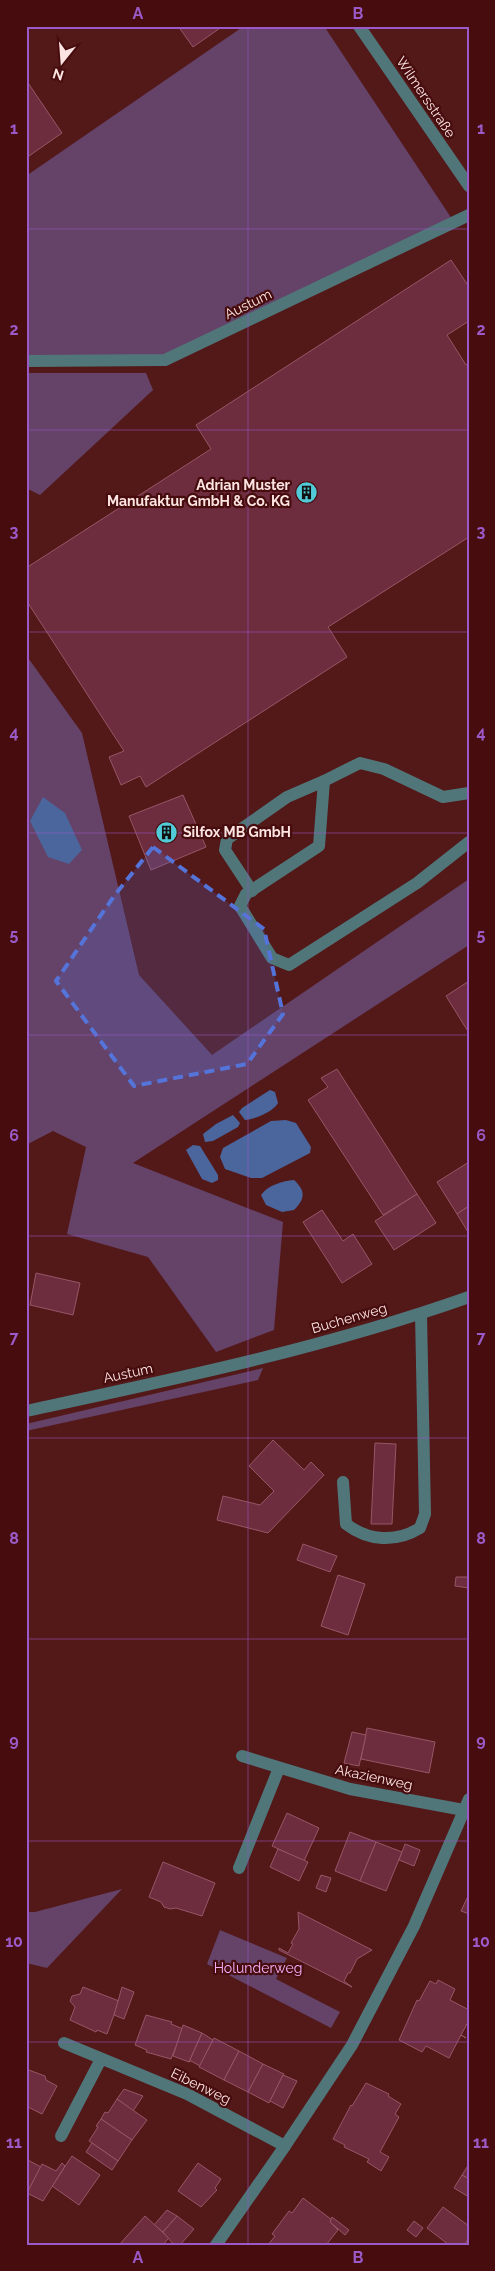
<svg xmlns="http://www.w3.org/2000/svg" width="495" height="2271" font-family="Raleway,sans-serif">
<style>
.green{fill:#654267}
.water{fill:#4b659d}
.building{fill:#6e2d3f;stroke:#975666}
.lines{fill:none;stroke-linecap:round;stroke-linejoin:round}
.minor{stroke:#50767a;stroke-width:12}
.marked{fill:#5574da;fill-opacity:0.2;stroke:#5574da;stroke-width:4;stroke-dasharray:10 6;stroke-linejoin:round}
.grid{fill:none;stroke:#9b5ac8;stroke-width:1;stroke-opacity:0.55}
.labels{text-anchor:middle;stroke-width:4.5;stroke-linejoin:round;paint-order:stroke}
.street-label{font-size:14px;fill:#fce4e2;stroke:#470d0e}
.poi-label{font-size:14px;font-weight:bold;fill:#fce4e2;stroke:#470d0e;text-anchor:end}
.park-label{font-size:14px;fill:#f6b1fb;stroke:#470d0e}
.neatline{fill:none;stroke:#9b5ac8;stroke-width:2}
.grid-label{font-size:16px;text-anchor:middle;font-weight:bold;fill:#9b5ac8}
</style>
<rect width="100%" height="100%" fill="#531818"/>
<g class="green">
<polygon points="244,26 324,26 454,222 165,360 26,361 26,176"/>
<polygon points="26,373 146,373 153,390 40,495 26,488"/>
<polygon points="26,655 82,733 139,975 212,1055 469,879 469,945 133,1163 283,1222 274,1330 216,1352 148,1257 67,1234 86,1147 53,1131 26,1145"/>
<polygon points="263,1368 258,1380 26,1431 26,1424"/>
<polygon points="122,1889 47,1968 26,1963 26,1912 35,1912"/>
<polygon points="220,1930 287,1958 276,1979 340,2012 331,2028 207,1964"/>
</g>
<g class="water">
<polygon points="43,797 65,813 82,850 69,864 48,857 30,821"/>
<path d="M270 1090 275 1092 278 1103C273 1112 255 1119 245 1120L239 1112 242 1108Z"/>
<polygon points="233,1115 240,1123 238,1127 213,1141 205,1142 203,1134 216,1124"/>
<polygon points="286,1120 296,1123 311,1147 310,1153 262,1178 251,1178 225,1169 220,1157 223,1148 271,1121"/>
<polygon points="193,1145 200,1146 218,1175 218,1180 212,1183 202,1179 186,1150"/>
<path d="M294 1180C306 1191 305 1199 294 1210L282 1212 266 1205 261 1195C268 1185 283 1181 294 1180Z"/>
</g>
<g class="building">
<polygon points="178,26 223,26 193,47"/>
<polygon points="26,80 62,133 26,158"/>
<polygon points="451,260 469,287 469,321 447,335 466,365 469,363 469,537 328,627 347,657 146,787 140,776 121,785 109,757 124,751 26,600 26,568 211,449 196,425"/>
<polygon points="183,795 206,847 151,870 129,816"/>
<polygon points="469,981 469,1033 446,996"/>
<polygon points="337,1069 417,1194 383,1215 308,1100 328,1087 321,1078"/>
<polygon points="469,1162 469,1206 457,1214 437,1182"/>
<polygon points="417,1194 436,1223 394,1250 375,1221"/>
<polygon points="469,1206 469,1231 468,1232 457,1214"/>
<polygon points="322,1210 343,1241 353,1234 372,1264 342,1283 303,1222"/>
<polygon points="36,1273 80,1283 73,1315 30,1305"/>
<polygon points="273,1440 304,1470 311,1462 324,1475 268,1533 217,1520 223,1496 260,1505 274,1491 249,1466"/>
<polygon points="375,1443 396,1444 392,1524 371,1524"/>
<polygon points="303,1544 337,1556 330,1572 297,1560"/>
<polygon points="338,1575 365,1584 348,1635 321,1626"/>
<polygon points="456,1577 469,1577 469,1588 455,1586"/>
<polygon points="367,1728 435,1742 429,1773 361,1759"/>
<polygon points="352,1732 366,1735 359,1766 344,1763"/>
<polygon points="287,1813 319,1828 304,1861 272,1846"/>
<polygon points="350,1832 376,1842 360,1881 335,1871"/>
<polygon points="376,1842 402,1852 386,1891 360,1881"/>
<polygon points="405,1844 420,1850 414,1866 399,1860"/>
<polygon points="278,1849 308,1862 299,1881 270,1867"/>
<polygon points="163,1862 215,1883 202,1916 176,1908 170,1909 164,1907 161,1902 149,1897"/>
<polygon points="321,1875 331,1878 326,1892 316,1888"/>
<polygon points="469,1894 469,1914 461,1911"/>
<polygon points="298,1912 372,1950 357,1959 350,1973 348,1973 344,1981 352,1987 279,1950 279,1948 288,1953 293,1944 291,1943 299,1929"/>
<polygon points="438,1980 455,1989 450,2000 469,2010 469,2020 461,2035 466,2038 461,2035 449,2058 426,2046 422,2052 399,2040 417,2000 419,2001 430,1981 436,1984"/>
<polygon points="83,1987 119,2001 107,2034 97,2030 96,2032 70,2020 75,2007 70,2001 72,1996 80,1994"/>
<polygon points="122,1987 134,1992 124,2019 114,2015"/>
<polygon points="146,2015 172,2022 171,2024 183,2029 171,2059 146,2052 147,2050 135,2045"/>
<polygon points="183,2025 202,2033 189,2062 173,2056"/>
<polygon points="202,2033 213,2040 200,2066 191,2061 189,2062"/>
<polygon points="214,2038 239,2051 224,2080 199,2067"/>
<polygon points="239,2051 263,2064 248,2092 224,2080"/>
<polygon points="263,2064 284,2074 269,2103 248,2092"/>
<polygon points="26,2069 45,2076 46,2080 57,2086 42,2114 26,2106"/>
<polygon points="283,2075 297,2081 283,2108 270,2101"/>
<polygon points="366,2083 389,2094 388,2096 401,2104 395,2114 399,2117 380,2152 389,2157 381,2171 367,2162 369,2159 344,2147 345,2145 333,2139 351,2105 352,2106"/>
<polygon points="124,2089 143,2096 133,2111 117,2099"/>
<polygon points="117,2099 147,2120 132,2140 101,2119 105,2112 108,2113"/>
<polygon points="101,2119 132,2140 118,2161 89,2141 98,2127 96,2126"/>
<polygon points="92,2143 118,2161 112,2170 86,2152"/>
<polygon points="72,2156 100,2175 79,2205 52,2186"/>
<polygon points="26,2159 41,2167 26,2195"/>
<polygon points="62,2163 65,2166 43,2201 27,2193 42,2164 56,2171"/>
<polygon points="198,2163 221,2179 215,2188 217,2190 201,2207 178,2191"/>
<polygon points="469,2164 469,2179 462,2175"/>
<polygon points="462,2175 469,2179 469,2197 454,2188"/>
<polygon points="303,2198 332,2220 330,2222 338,2230 326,2245 268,2245 275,2236 272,2234 289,2211 292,2213"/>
<polygon points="443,2207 469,2226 469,2238 464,2245 449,2245 427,2228"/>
<polygon points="167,2210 177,2216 163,2232 154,2225"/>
<polygon points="145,2216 169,2238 167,2240 163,2245 119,2245"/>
<polygon points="177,2216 194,2229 180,2245 174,2245 163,2232"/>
<polygon points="332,2217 349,2230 345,2235 330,2222"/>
<polygon points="414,2221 423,2228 416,2237 407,2230"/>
</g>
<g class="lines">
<g class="minor">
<polyline points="359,26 469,186"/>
<polyline points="26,361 165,360 469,215"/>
<polyline points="469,793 443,797 384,769 360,763 324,781 319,846 246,894 240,906 272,958 289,965 417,883 469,842"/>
<polyline points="252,891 225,850 227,839 287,797 324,781"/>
<path d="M26 1411C175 1379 325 1348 469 1297"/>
<path d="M343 1482 346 1524C368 1541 396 1543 420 1528L425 1514 421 1314"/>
<polyline points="242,1756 350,1789 469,1811"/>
<polyline points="239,1868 279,1768"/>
<polyline points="64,2043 187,2094 285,2146"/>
<polyline points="61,2136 101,2059"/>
<polyline points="216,2245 285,2146 352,2045 414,1926 469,1799"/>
</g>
</g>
<path class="marked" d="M153 847 264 929 283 1014 247 1064 134 1086 56 981 114 896Z"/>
<path class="grid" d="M248 26V2245M26 229H469M26 430H469M26 632H469M26 833H469M26 1035H469M26 1236H469M26 1438H469M26 1639H469M26 1841H469M26 2042H469"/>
<defs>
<symbol id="building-disc" viewBox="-11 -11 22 22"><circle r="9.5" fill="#52cbd8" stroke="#470d0e"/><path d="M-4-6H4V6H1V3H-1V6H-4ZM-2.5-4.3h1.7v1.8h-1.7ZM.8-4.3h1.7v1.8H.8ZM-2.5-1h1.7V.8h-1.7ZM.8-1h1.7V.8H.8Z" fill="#111"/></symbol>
</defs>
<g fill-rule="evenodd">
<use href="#building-disc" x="294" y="480" width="25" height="25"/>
<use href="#building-disc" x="154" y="820" width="25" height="25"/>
</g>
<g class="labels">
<g class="street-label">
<text transform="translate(426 97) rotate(56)" y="5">Wilmersstraße</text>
<text transform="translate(248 304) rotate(-26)" y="5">Austum</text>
<text transform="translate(349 1318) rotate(-16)" y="5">Buchenweg</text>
<text transform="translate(128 1373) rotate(-12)" y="5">Austum</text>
<text transform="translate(374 1777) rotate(12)" y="5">Akazienweg</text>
<text transform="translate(201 2086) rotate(26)" y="5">Eibenweg</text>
</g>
<g class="poi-label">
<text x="290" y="490">Adrian Muster<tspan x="290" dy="16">Manufaktur GmbH &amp; Co. KG</tspan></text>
<text x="183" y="837" text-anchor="start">Silfox MB GmbH</text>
</g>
<g class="park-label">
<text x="258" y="1973">Holunderweg</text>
</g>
</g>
<rect width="495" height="2271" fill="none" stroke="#470d0e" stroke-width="55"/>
<g transform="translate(62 62) rotate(197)" stroke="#470d0e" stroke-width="4" paint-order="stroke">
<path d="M0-4L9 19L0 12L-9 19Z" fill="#fce4e2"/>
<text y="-8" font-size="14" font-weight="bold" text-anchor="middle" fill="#fce4e2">N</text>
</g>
<rect x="28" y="28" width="440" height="2216" class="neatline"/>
<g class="grid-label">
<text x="138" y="19">A</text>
<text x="358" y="19">B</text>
<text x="14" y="134">1</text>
<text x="481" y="134">1</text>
<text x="14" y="335">2</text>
<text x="481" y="335">2</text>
<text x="14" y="537">3</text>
<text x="481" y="537">3</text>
<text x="14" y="738">4</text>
<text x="481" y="738">4</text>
<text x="14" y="940">5</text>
<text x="481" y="940">5</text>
<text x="14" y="1141">6</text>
<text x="481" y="1141">6</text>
<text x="14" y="1343">7</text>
<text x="481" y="1343">7</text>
<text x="14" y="1544">8</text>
<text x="481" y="1544">8</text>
<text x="14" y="1746">9</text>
<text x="481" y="1746">9</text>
<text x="14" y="1947">10</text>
<text x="481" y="1947">10</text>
<text x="14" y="2148">11</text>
<text x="481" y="2148">11</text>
<text x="138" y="2263">A</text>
<text x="358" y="2263">B</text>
</g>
</svg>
